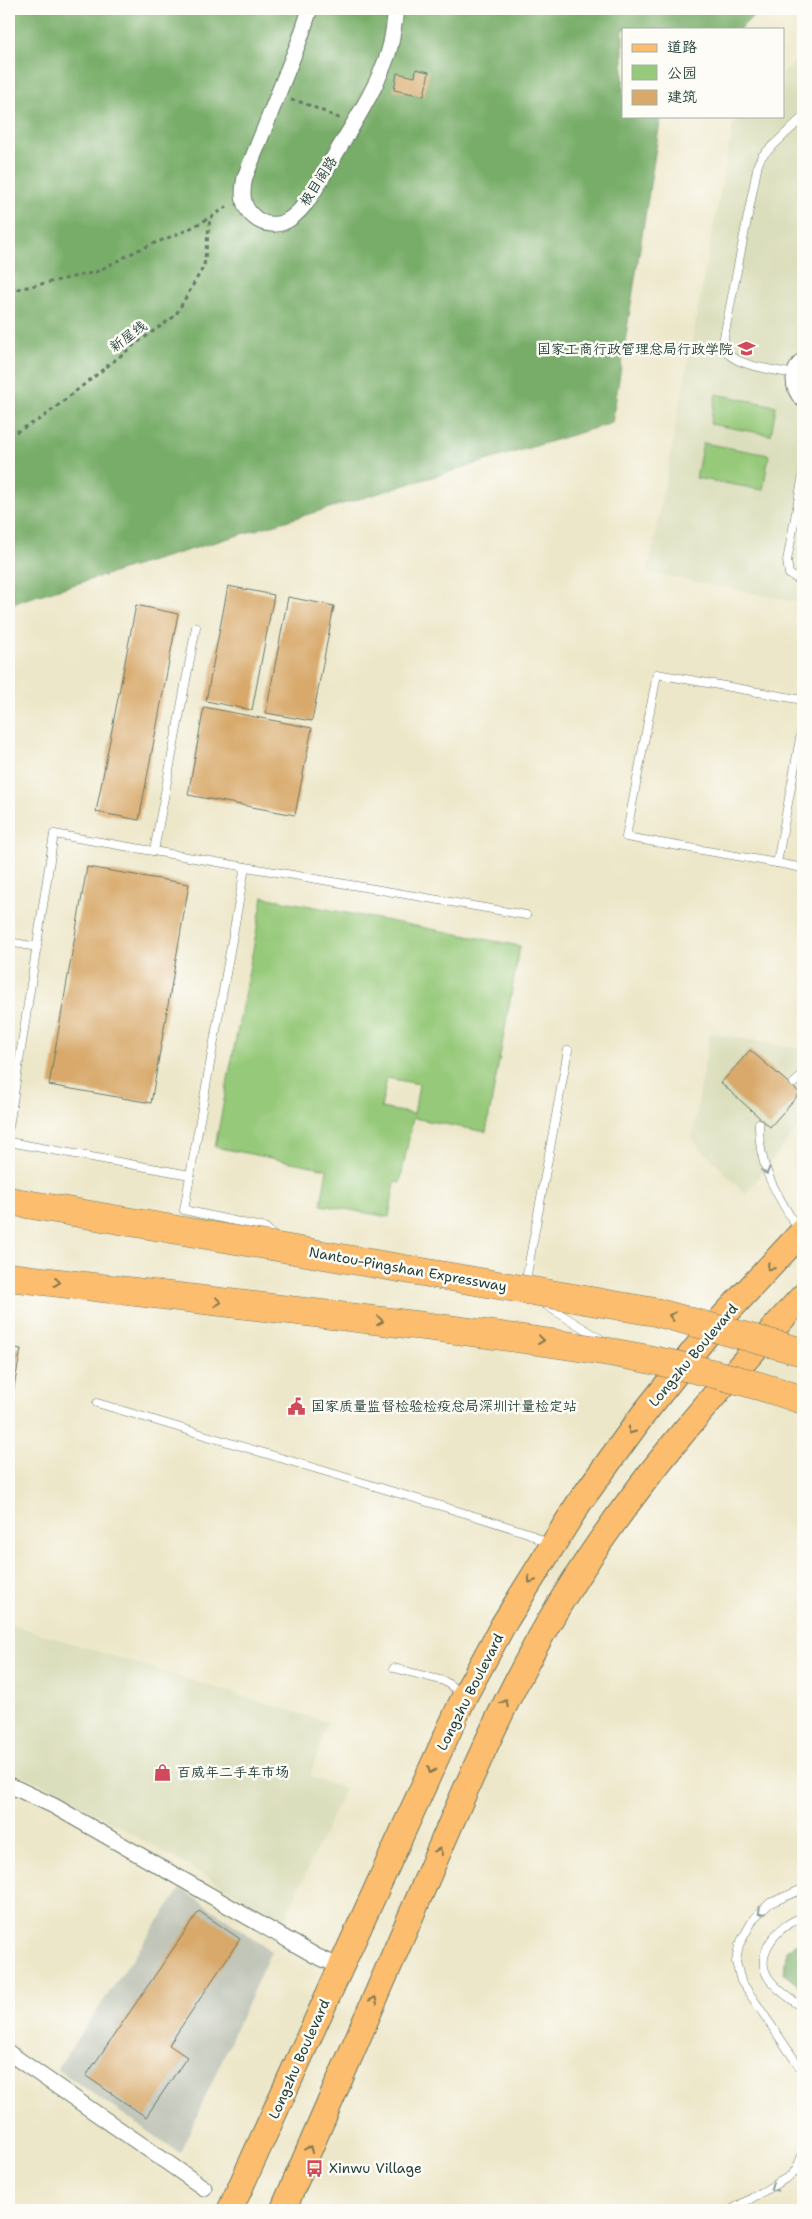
<svg xmlns="http://www.w3.org/2000/svg" width="812" height="2219" font-family="'Shantell Sans','LXGW WenKai TC',sans-serif">
<style>
.built{fill:#dbdebc}
.industrial{fill:#c1c6b9}
.green{fill:#96c979;stroke:#5a8356;fill-rule:evenodd}
.forest{fill:#78ad69;stroke:#4c754e}
.building{fill:#d8a96a}
.lines{fill:none;stroke-linecap:round;stroke-linejoin:round}
.lane-casing{stroke:#677868;stroke-width:9}
.street-casing{stroke:#677868;stroke-width:17}
.primary-casing{stroke:#677868;stroke-width:27}
.path{stroke:#677868;stroke-width:3;stroke-dasharray:4 4;stroke-linecap:butt}
.lane{stroke:#fff;stroke-width:8}
.street{stroke:#fff;stroke-width:15}
.primary{stroke:#fcbd6e;stroke-width:25}
.highway-bridge-casing{stroke:#677868;stroke-width:29;stroke-linecap:butt}
.highway-bridge{stroke:#fcbd6e;stroke-width:28}
.oneway{stroke:#8f9e9a}
.oneway2{stroke:#82774e}
.labels{text-anchor:middle;stroke-width:5;stroke-linejoin:round;paint-order:stroke}
.street-label{font-size:14px;fill:#1f3d34;stroke:#fdfcf7}
.poi-label{font-size:14px;fill:#1f3d34;stroke:#fdfcf7;text-anchor:start}
</style>
<rect width="100%" height="100%" fill="#fdfcf7"/>
<filter id="ink" filterUnits="userSpaceOnUse"><feTurbulence type="fractalNoise" baseFrequency=".02" numOctaves="2"/><feDisplacementMap in="SourceGraphic" scale="10" xChannelSelector="R" yChannelSelector="G"/><feConvolveMatrix kernelMatrix="1 2 1 2 8 2 1 2 1" color-interpolation-filters="sRGB"/></filter>
<filter id="wash" filterUnits="userSpaceOnUse"><feTurbulence type="fractalNoise" baseFrequency=".0096" numOctaves="4" result="noise"/><feDisplacementMap in="SourceGraphic" scale="20" xChannelSelector="R" yChannelSelector="G"/><feGaussianBlur stdDeviation="1.12" result="paint"/><feColorMatrix in="noise" values="0 0 0 0 0 0 0 0 0 0 0 0 0 0 0 0 0 1.4 0 .05"/><feComposite in="paint" operator="in"/></filter>
<g filter="url(#wash)">
<rect width="100%" height="100%" fill="#ede7c9"/>
<g class="built">
<polygon points="803,53 803,603 648,573 733,124 741,116 783,116 783,73"/>
<polygon points="710,1033 803,1049 803,1121 745,1194 692,1139"/>
<polygon points="9,1624 327,1722 310,1777 345,1788 284,1921 61,1793 9,1769"/>
</g>
<polygon class="industrial" points="181,1888 271,1951 180,2153 57,2069"/>
<g class="green">
<polygon points="716,394 776,406 771,435 710,424"/>
<polygon points="703,443 769,455 763,490 696,478"/>
<path d="M263 897 520 946 486 1132 413 1118 400 1183 395 1182 389 1217 321 1205 327 1169 215 1147ZM387 1078 419 1084 414 1114 381 1108Z"/>
</g>
<g class="forest">
<polygon points="9,9 760,9 740,29 623,29 623,116 661,116 612,423 9,604"/>
<polygon points="803,1939 803,1989 784,1974 786,1951"/>
</g>
<g id="blocks">
<g class="building">
<polygon points="416,69 429,72 424,96 394,90 397,73 415,77"/>
<polygon points="228,586 274,595 252,710 206,701"/>
<polygon points="288,597 334,606 312,721 266,713"/>
<polygon points="136,605 178,614 139,820 96,812"/>
<polygon points="204,707 312,728 295,815 188,795"/>
<polygon points="87,867 189,884 151,1103 49,1085"/>
<polygon points="750,1050 800,1093 770,1127 721,1083"/>
<polygon points="9,1347 21,1349 10,1409 9,1409"/>
<polygon points="199,1911 240,1939 169,2045 187,2057 146,2117 86,2076"/>
</g>
</g>
</g>
<g filter="url(#ink)">
<use href="#blocks" fill-opacity="0" stroke="#677868" stroke-width="1"/>
<g class="lines">
<defs>
<g id="lane">
<path d="M794 374C777 370 732 366 725 349 724 346 724 341 724 337L758 164 762 156 803 117"/>
<polyline points="803,475 787,561 789,574 803,582"/>
<polyline points="803,722 777,863 803,868"/>
<polyline points="154,851 196,627"/>
<polyline points="777,863 626,837 657,674 803,700"/>
<polyline points="245,867 184,1210 266,1228 276,1239"/>
<polyline points="9,942 37,947"/>
<polyline points="794,1083 803,1075"/>
<path d="M759 1123C758 1167 776 1193 798 1229"/>
<polyline points="9,1127 54,834 526,915"/>
<polyline points="9,1142 190,1175"/>
<polyline points="525,1285 568,1050"/>
<polyline points="544,1304 604,1341"/>
<polyline points="97,1403 481,1518 528,1533 550,1545"/>
<polyline points="394,1668 444,1681 463,1694"/>
<polyline points="803,1889 770,1903 754,1918 739,1945 736,1962 741,1981 803,2072"/>
<path d="M803 1917C779 1924 751 1955 770 1980 778 1991 793 2000 803 2008"/>
<polyline points="731,2210 790,2176 796,2170 803,2153"/>
</g>
<g id="street">
<path d="M310 9 300 39 245 177C242 191 241 206 253 216 263 226 280 227 291 218 309 205 320 180 331 162 351 127 375 92 388 54 393 39 394 24 396 9"/>
<path d="M803 360C791 371 791 388 803 400"/>
<polyline points="9,1785 54,1806 316,1956 341,1967"/>
<polyline points="9,2053 204,2188"/>
</g>
<g id="primary">
<polyline points="230,2210 465,1695 503,1625 579,1503 642,1416 709,1332 803,1231"/>
<path d="M283 2210C330 2103 376 1995 423 1888 465 1790 506 1692 562 1600 630 1489 715 1392 803 1296"/>
</g>
</defs>
<use href="#lane" class="lane-casing"/>
<use href="#street" class="street-casing"/>
<use href="#primary" class="primary-casing"/>
<g class="path">
<polyline points="291,100 304,103 341,119"/>
<polyline points="9,291 96,272 138,250 187,230 209,218"/>
<polyline points="9,436 42,418 134,345 175,316 204,266 210,218 229,205"/>
</g>
<use href="#lane" class="lane"/>
<use href="#street" class="street"/>
<use href="#primary" class="primary"/>
<defs>
<g id="highway-bridge">
<polyline points="9,1201 655,1312 803,1352"/>
<path d="M9 1277C139 1292 269 1308 399 1323 535 1340 673 1355 803 1400"/>
</g>
</defs>
<use href="#highway-bridge" class="highway-bridge-casing"/>
<use href="#highway-bridge" class="highway-bridge"/>
</g>
<defs><path id="oneway-chevron" d="M-2-3.5L2.5 0L-2 3.5" fill="none" stroke-width="1.6" stroke-linecap="round" stroke-linejoin="round" transform="scale(1.25)"/></defs>
<g class="oneway">
<use href="#oneway-chevron" transform="translate(766 1171) rotate(72)"/>
<use href="#oneway-chevron" transform="translate(761 1912) rotate(136)"/>
<use href="#oneway-chevron" transform="translate(773 2188) rotate(150)"/>
</g>
<g class="oneway2">
<use href="#oneway-chevron" transform="translate(770 1267) rotate(133)"/>
<use href="#oneway-chevron" transform="translate(57 1282) rotate(7)"/>
<use href="#oneway-chevron" transform="translate(218 1302) rotate(7)"/>
<use href="#oneway-chevron" transform="translate(672 1316) rotate(-166)"/>
<use href="#oneway-chevron" transform="translate(380 1321) rotate(7)"/>
<use href="#oneway-chevron" transform="translate(541 1340) rotate(7)"/>
<use href="#oneway-chevron" transform="translate(631 1431) rotate(126)"/>
<use href="#oneway-chevron" transform="translate(531 1580) rotate(122)"/>
<use href="#oneway-chevron" transform="translate(505 1703) rotate(-63)"/>
<use href="#oneway-chevron" transform="translate(431 1770) rotate(114)"/>
<use href="#oneway-chevron" transform="translate(439 1851) rotate(-67)"/>
<use href="#oneway-chevron" transform="translate(374 2000) rotate(-67)"/>
<use href="#oneway-chevron" transform="translate(309 2149) rotate(-67)"/>
</g>
</g>
<defs>
<symbol id="university-bare" viewBox="-9 -9 18 18"><path d="M0-5L7-2L0 1L-7-2ZM-4 1L0 2.5L4 1V4Q0 6-4 4Z" fill="#d1495b" stroke="#fdfcf7" stroke-width="2.5" paint-order="stroke"/></symbol>
<symbol id="civic-bare" viewBox="-9 -9 18 18"><path d="M-.6-6.5H3V-4.5H.6V-3L4-1V1h2V6H-6V1h2V-1L-.6-3ZM-1.2 2.5V6h2.4V2.5Z" fill="#d1495b" stroke="#fdfcf7" stroke-width="2.5" paint-order="stroke"/></symbol>
<symbol id="shop-bare" viewBox="-9 -9 18 18"><path d="M-5-2.5h2.3a2.7 3.5 0 0 1 5.4 0H5L5.5 6h-11ZM-1.5-2.5h3a1.5 2.3 0 0 0-3 0Z" fill="#d1495b" stroke="#fdfcf7" stroke-width="2.5" paint-order="stroke"/></symbol>
<symbol id="bus-bare" viewBox="-9 -9 18 18"><path d="M-5-6H5V4H4V6H2V4H-2V6H-4V4H-5ZM-3.5-4V0h7V-4ZM-3.5 1.2v1.5H-2V1.2ZM2 1.2v1.5H3.5V1.2Z" fill="#d1495b" stroke="#fdfcf7" stroke-width="2.5" paint-order="stroke"/></symbol>
</defs>
<g fill-rule="evenodd">
<use href="#university-bare" x="734" y="336" width="25" height="25"/>
<use href="#civic-bare" x="284" y="1394" width="25" height="25"/>
<use href="#shop-bare" x="150" y="1760" width="25" height="25"/>
<use href="#bus-bare" x="302" y="2156" width="25" height="25"/>
</g>
<g class="labels">
<g class="street-label">
<text transform="translate(318 181) rotate(-57)" y="5">极目阁路</text>
<text transform="translate(128 336) rotate(-36)" y="5">新屋线</text>
<text transform="translate(408 1269) rotate(10)" y="5">Nantou-Pingshan Expressway</text>
<text transform="translate(693 1355) rotate(-50)" y="5">Longzhu Boulevard</text>
<text transform="translate(470 1692) rotate(-63)" y="5">Longzhu Boulevard</text>
<text transform="translate(299 2059) rotate(-66)" y="5">Longzhu Boulevard</text>
</g>
<g class="poi-label">
<text x="733" y="354" text-anchor="end">国家工商行政管理总局行政学院</text>
<text x="311" y="1411">国家质量监督检验检疫总局深圳计量检定站</text>
<text x="177" y="1777">百威年二手车市场</text>
<text x="329" y="2173">Xinwu Village</text>
</g>
</g>
<rect width="812" height="2219" fill="none" stroke="#fdfcf7" stroke-width="30"/>
<rect x="622" y="28" width="162" height="90" fill="#fdfcf7" stroke="#a4b0a9"/>
<rect x="632" y="44" width="25" height="8" fill="#fcbd6e" stroke="#a4b0a9"/>
<text x="667" y="52" font-size="15" fill="#1f3d34">道路</text>
<rect x="632" y="65" width="25" height="15" fill="#96c979" stroke="#a4b0a9"/>
<text x="667" y="78" font-size="15" fill="#1f3d34">公园</text>
<rect x="632" y="90" width="25" height="15" fill="#d8a96a" stroke="#a4b0a9"/>
<text x="667" y="102" font-size="15" fill="#1f3d34">建筑</text>
</svg>
